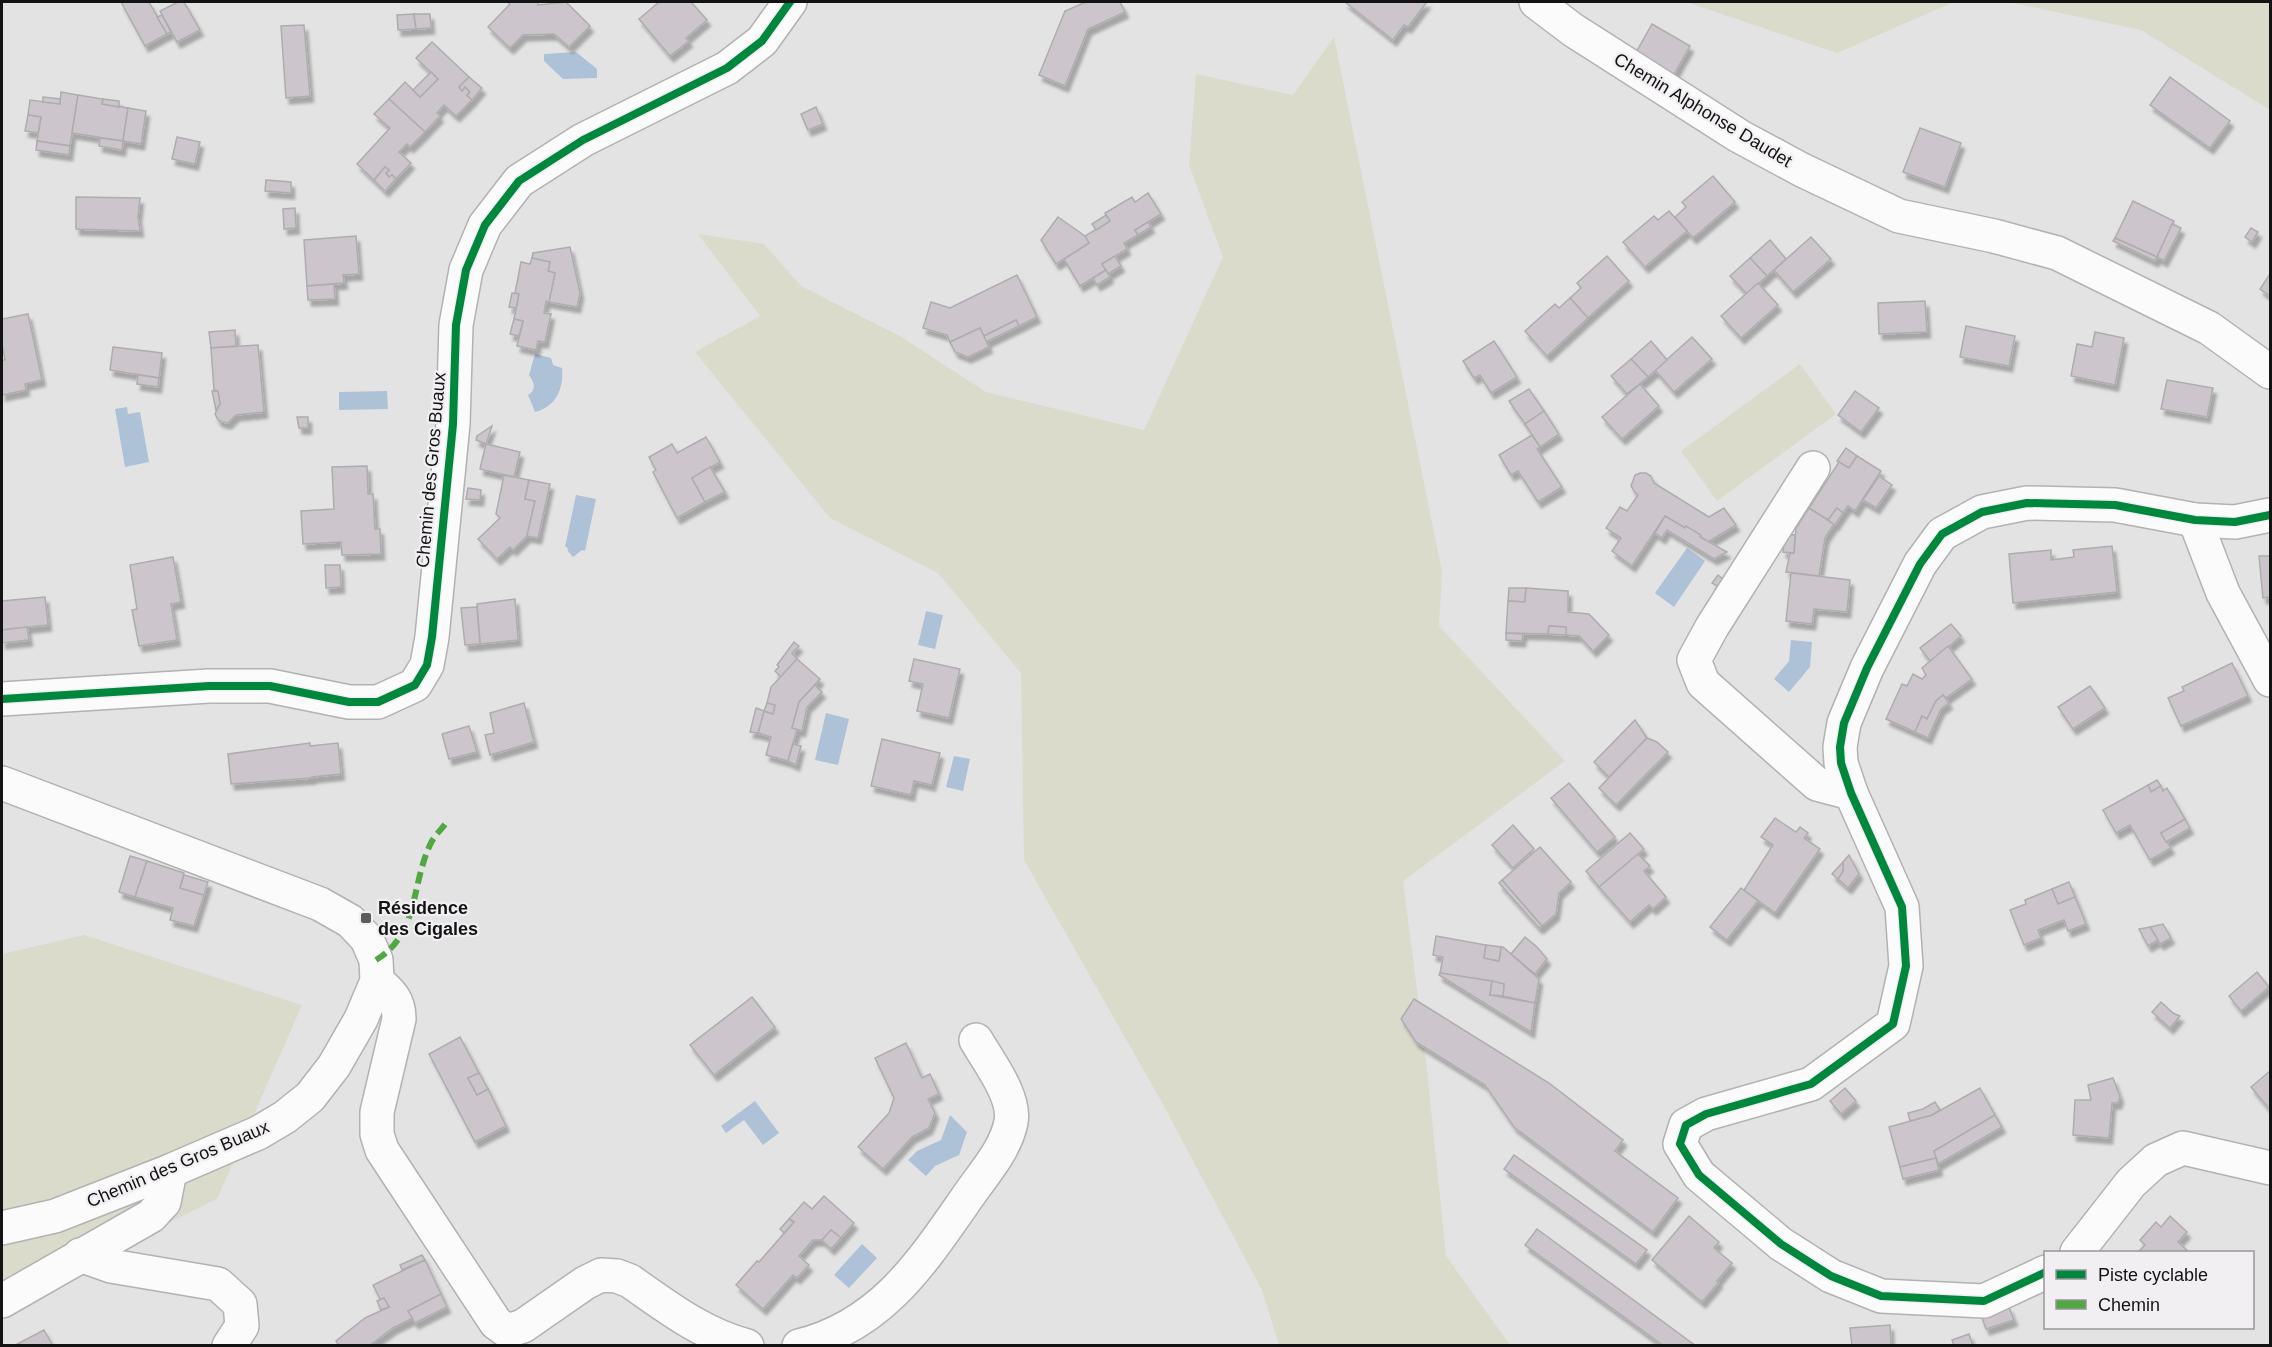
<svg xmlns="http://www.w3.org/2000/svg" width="2272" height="1347" font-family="Helvetica,sans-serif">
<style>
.green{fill:#dadbca}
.water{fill:#adc1d7}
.building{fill:#ccc5cc;stroke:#aeadae;stroke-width:1.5;filter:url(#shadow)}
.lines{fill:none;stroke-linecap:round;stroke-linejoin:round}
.minor-casing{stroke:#b2b2b2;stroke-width:36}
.minor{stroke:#fbfbfb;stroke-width:33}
.quiet{stroke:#51a842;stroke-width:6;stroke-dasharray:12 6;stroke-linecap:butt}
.cycleway-casing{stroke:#f2eff2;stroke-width:11}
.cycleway{stroke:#00873e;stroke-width:8}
.poi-dot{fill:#5c5c5d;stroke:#f2eff2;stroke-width:2}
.labels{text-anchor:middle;stroke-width:4.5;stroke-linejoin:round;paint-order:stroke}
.street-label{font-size:18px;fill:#131314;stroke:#f2eff2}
.poi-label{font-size:18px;font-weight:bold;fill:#131314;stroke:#f2eff2;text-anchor:start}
</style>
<defs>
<filter id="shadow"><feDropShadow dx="3.5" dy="6" stdDeviation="1.5" flood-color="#0004"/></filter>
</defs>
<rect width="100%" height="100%" fill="#e4e3e4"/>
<g class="green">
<polygon points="1686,2 1954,2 1837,53"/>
<polygon points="2008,2 2270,2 2270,110 2141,30"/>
<polygon points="1334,37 1442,572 1439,626 1565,761 1403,881 1426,1060 1446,1256 1510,1345 1279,1345 1262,1290 1160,1099 1024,860 1021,673 938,573 830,518 695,352 760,316 698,234 764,244 801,286 900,336 986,392 1144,430 1223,257 1189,165 1196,74 1293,95"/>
<polygon points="1800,364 1836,414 1717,501 1681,451"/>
<polygon points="84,935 302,1005 217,1199 2,1305 2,954"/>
</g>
<g class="water">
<polygon points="576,52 597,69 597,78 563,79 544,61 544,54"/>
<path d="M535 354 551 358 553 365 562 368C564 388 556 407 535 412L528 395C537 390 534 382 529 375Z"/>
<polygon points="387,391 388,409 339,410 339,392"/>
<polygon points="127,407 128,414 140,412 149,462 125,467 115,409"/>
<polygon points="576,495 596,499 585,551 582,550 573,557 568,551 567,547 565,547"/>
<polygon points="1687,548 1705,561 1674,607 1655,593"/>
<polygon points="926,611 943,615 935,649 918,645"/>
<polygon points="1791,640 1812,642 1810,667 1789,692 1774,679 1789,661"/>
<polygon points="826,713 849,719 838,765 815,760"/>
<polygon points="954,756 970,759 963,791 946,787"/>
<polygon points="755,1101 779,1133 763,1145 744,1120 726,1133 721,1126"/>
<polygon points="950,1115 967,1132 959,1155 935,1166 926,1176 908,1160 917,1151 941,1140"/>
<polygon points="862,1244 877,1258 849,1288 834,1275"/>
</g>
<g class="building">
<polygon points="121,2 149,2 167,34 145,46"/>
<polygon points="178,2 184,2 200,30 177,42 160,11"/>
<polygon points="507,2 538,2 538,5 566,2 590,26 569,47 554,34 523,35 510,48 488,27 510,4"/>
<polygon points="659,2 691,2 707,20 686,38 689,41 670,56 639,19"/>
<polygon points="1086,2 1120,2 1125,12 1088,29 1065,86 1039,75 1065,11"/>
<polygon points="1345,2 1427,2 1408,27 1404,25 1393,40"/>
<polygon points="414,14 416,29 398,30 397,15"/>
<polygon points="414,14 430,14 431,28 416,29"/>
<polygon points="162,15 171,32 167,34 157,17"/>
<polygon points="1652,24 1690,46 1672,78 1634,56"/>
<polygon points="304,25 310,96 286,98 281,26"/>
<polygon points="432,42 469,77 459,87 462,91 465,87 470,92 467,95 472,100 456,116 444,105 437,113 440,116 425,132 389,99 405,82 420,97 438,79 416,58"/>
<polygon points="431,72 438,79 420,97 413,90"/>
<polygon points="469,77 482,88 472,100 467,95 470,92 465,87 462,91 459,87"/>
<polygon points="2170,77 2230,121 2210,148 2150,105"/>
<polygon points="61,92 78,95 70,146 37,141 41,117 28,115 30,100 60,104"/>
<polygon points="78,95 103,99 102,104 128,108 123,141 72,133"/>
<polygon points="43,97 60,99 60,104 43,102"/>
<polygon points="103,99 119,101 119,107 102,104"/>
<polygon points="389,99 425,132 410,147 407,144 399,152 411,163 396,179 392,175 389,177 386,173 389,170 385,167 374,180 357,164 390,128 374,114"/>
<polygon points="816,107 823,124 808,130 801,114"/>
<polygon points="128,108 146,111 141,144 123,141"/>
<polygon points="28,115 41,117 38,133 25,131"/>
<polygon points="1920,128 1961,143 1945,187 1903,172"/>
<polygon points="177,137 200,142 195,164 172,159"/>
<polygon points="100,138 123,141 122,150 99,146"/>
<polygon points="37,141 70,146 69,155 36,150"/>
<polygon points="385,167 389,170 386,173 389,177 392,175 396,179 385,191 374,180"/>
<polygon points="1713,176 1735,202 1693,238 1675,217 1686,207 1682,202"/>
<polygon points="266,180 291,182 291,193 265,191"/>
<polygon points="1148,193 1161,214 1135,230 1138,235 1124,243 1127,249 1102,264 1106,270 1080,286 1064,259 1089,243 1085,236 1110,221 1105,213 1132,197 1135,202"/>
<polygon points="76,197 140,198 138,217 140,231 76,229"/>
<polygon points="2133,201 2174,221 2157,257 2115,238"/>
<polygon points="295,208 296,228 284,229 283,209"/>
<polygon points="1669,211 1687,231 1645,267 1623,242 1654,216 1658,220"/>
<polygon points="1106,215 1110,221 1096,230 1092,224"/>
<polygon points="1058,217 1085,236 1089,243 1056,264 1041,240"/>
<polygon points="1148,222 1151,227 1138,235 1135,230"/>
<polygon points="2172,224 2181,228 2164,261 2157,257"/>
<polygon points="2251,228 2258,232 2252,242 2245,237"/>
<polygon points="356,236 359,274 343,275 344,283 307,286 304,240"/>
<polygon points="1811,237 1831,259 1793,292 1774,270"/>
<polygon points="2115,238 2157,257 2155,261 2113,241"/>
<polygon points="1770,240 1786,259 1767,276 1750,258"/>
<polygon points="570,247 580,293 577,307 549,302 555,273 548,271 550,262 532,258 533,253"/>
<polygon points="1115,256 1121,266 1108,274 1102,264"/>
<polygon points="1607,256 1629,281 1588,318 1570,298 1581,288 1577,283"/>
<polygon points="532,258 550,262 548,271 555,273 549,302 546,301 544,313 551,314 545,342 538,341 536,350 517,346 523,321 514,319 519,294 515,293 521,262 530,264"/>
<polygon points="1750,258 1767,276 1747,294 1730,276"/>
<polygon points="1106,270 1110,277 1097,285 1093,278"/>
<polygon points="2270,274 2270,296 2260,289"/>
<polygon points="1017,275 1037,317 1019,326 1016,320 984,336 980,328 950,342 947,335 923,328 931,302 950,308"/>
<polygon points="1758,283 1778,305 1741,338 1721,316"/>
<polygon points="334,284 335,299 308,300 307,286"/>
<polygon points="512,293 519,294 516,308 509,307"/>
<polygon points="1570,298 1588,318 1547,356 1525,331 1555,304 1559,308"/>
<polygon points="1925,301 1927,332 1879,334 1878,303"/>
<polygon points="28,314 42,380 25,384 26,390 2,395 2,360 5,360 2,344 2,319"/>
<polygon points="514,319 523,321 519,336 510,334"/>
<polygon points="1016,320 1019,326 986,342 984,336"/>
<polygon points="1966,326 2015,336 2009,366 1960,357"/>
<polygon points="980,328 989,347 968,357 955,352 950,342"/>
<polygon points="235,330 236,346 211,348 209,332"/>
<polygon points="2095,332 2124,338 2115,385 2071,376 2077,344 2092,347"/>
<polygon points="1692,337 1712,359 1674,392 1655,370"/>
<polygon points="1494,341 1517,377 1491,393 1480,375 1474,378 1463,361"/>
<polygon points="1651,341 1667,360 1648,377 1631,359"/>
<polygon points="258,345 264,412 236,415 228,423 222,422 218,420 215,414 220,404 218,391 214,390 211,348"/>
<polygon points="113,347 162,353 159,378 110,370"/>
<polygon points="1631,359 1648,377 1627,394 1611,376"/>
<polygon points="138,375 159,378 158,387 137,384"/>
<polygon points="2167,380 2213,388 2207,417 2161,409"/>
<polygon points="1640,384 1659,406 1622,439 1602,417"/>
<polygon points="1529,389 1544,411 1525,424 1509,401"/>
<polygon points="212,391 218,391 220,404 216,410"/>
<polygon points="1855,391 1879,408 1861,432 1838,415"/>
<polygon points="1544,411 1559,434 1540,447 1525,424"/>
<polygon points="297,417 308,417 308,428 299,428"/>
<polygon points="492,426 486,444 476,440 477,436"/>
<polygon points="1532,435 1540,447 1537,449 1562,487 1538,502 1518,471 1511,475 1499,455"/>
<polygon points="706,437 720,462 692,478 705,502 677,518 653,472 656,470 649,457 672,444 677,453"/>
<polygon points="486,444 520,452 514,477 480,469"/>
<polygon points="1846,448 1857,456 1849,468 1837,461"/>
<polygon points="1857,456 1881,471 1855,511 1848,506 1843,513 1837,508 1828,520 1809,508 1839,462 1849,468"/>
<polygon points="367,466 368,494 373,494 375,529 380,529 381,554 342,555 341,542 303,544 301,511 334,509 332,467"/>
<polygon points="710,467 725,492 705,502 692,478"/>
<polygon points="1640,473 1646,473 1651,476 1654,483 1709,517 1724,508 1736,525 1708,542 1686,526 1685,528 1665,516 1632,566 1612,551 1621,538 1606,528 1620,507 1627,511 1638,495 1634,491 1631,486 1635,475"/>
<polygon points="504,475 529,480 525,499 535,501 527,536 513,550 510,547 497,559 478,539 500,518 496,514"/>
<polygon points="1879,476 1892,485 1876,508 1863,500"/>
<polygon points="529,480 550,484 538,538 527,536 535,501 525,499"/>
<polygon points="468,488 481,490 480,500 466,499"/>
<polygon points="1809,508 1834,524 1825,538 1819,576 1786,572 1790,553 1794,553 1796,528"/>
<polygon points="1837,508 1843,513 1835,525 1828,520"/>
<polygon points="1665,516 1685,528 1686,526 1701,535 1700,537 1727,552 1714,559 1667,530 1662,538 1655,533"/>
<polygon points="1785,534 1795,535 1794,553 1783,552"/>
<polygon points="2112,546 2117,592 2013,603 2009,554 2051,550 2051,560 2074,557 2073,550"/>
<polygon points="2259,556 2270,556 2270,597 2263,598"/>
<polygon points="173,557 181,602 171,604 177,640 139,646 132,610 137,609 130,565"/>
<polygon points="325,565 340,565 341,587 326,588"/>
<polygon points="1791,573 1850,580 1847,612 1814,609 1812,624 1786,621"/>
<polygon points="1718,575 1724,580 1719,587 1712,583"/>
<polygon points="1509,588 1526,588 1525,602 1508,601"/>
<polygon points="1526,588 1568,591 1568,612 1589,614 1609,635 1593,651 1579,636 1566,635 1566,627 1549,626 1548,634 1506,633 1508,601 1525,602"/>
<polygon points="45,597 48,625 2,630 2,601"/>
<polygon points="515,599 518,640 480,644 477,604"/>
<polygon points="477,607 480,644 465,645 461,608"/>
<polygon points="1951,624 1961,636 1931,662 1920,648"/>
<polygon points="1549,626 1566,627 1566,635 1548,634"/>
<polygon points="27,627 29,640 2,643 2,630"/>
<polygon points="1506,633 1523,634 1522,641 1506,640"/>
<polygon points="794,642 799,646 792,653 797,659 781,677 775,671 779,667 777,665"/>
<polygon points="1948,646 1972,679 1946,698 1943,695 1936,701 1927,719 1922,716 1915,732 1886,719 1902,684 1907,686 1913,674 1922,679 1926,675 1922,668"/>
<polygon points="797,659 820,679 799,702 792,728 797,729 788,761 766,755 771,737 758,733 764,711 773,714 775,705 767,703 771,687"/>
<polygon points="914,659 960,669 949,718 917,711 923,684 909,681"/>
<polygon points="2232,663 2248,696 2181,726 2168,698 2184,691 2182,687"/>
<polygon points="815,685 822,692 807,707 802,731 792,728 799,702"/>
<polygon points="2090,686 2105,708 2073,729 2058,707"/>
<polygon points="1943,695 1949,703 1941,709 1928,738 1915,732 1922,716 1927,719 1936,701"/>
<polygon points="524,703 534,742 490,755 485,735 494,733 490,713"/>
<polygon points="767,703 775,705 773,714 764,711"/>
<polygon points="756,708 764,711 758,733 750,732"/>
<polygon points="1635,720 1647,738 1609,777 1594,762"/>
<polygon points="469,726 477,752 449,759 442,734"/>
<polygon points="1647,738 1657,742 1668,752 1616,805 1599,788"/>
<polygon points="882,739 940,753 932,785 914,781 911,795 871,786"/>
<polygon points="310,743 310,746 338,743 341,774 312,777 312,778 231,784 228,754"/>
<polygon points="793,744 801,746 796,765 788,761"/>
<polygon points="2157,780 2161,786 2151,792 2148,785"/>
<polygon points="1569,783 1615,837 1597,852 1551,798"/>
<polygon points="2148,785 2151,792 2161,786 2163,791 2167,788 2185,819 2161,833 2171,848 2150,860 2130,825 2116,833 2103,810"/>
<polygon points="1775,818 1796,832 1800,827 1808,833 1804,838 1820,849 1775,913 1744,890 1773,845 1761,837"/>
<polygon points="2185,819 2190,828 2166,842 2161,833"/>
<polygon points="1513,825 1534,849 1513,868 1492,845"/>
<polygon points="1630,833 1644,849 1599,887 1586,871"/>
<polygon points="1540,847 1571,882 1559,893 1556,914 1542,926 1502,880"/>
<polygon points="1638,854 1650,866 1644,871 1666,897 1653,909 1649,905 1630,922 1599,887"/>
<polygon points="1849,855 1859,874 1848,888 1838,879 1843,871 1843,862"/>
<polygon points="130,856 147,861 135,897 119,892"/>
<polygon points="147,861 184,873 180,888 204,895 194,926 170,920 173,908 135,897"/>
<polygon points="1843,862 1843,871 1838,879 1832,874"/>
<polygon points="184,875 208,882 204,895 180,888"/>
<polygon points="1502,880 1542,926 1539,928 1499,883"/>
<polygon points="2069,882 2075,897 2058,904 2052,889"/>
<polygon points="1741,888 1758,901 1727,940 1710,927"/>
<polygon points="2052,889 2058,904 2075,897 2086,924 2068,931 2064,920 2038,930 2041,938 2024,945 2010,910 2026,904 2025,900"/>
<polygon points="2163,924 2171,938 2160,944 2150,927"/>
<polygon points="2150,927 2158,940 2148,946 2139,929"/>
<polygon points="1436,936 1486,945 1484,958 1499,961 1501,947 1503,947 1539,979 1535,1003 1503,996 1504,984 1440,973 1443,957 1433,955"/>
<polygon points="1525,937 1537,947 1547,959 1535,974 1511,954"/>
<polygon points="1486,945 1501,947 1499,961 1484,958"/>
<polygon points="2257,972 2269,987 2241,1011 2229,996"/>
<polygon points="1440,973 1492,981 1490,995 1535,1003 1531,1032 1439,975"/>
<polygon points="1492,981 1504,984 1503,996 1490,995"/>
<polygon points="752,997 775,1027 714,1075 690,1045"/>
<polygon points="1414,999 1549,1083 1623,1140 1615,1151 1678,1198 1653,1232 1514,1127 1485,1085 1416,1042 1401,1019"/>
<polygon points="2161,1002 2173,1013 2180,1016 2170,1028 2152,1012"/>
<polygon points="460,1037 479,1073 468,1078 477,1095 488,1089 506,1126 475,1142 429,1054"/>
<polygon points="906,1043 922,1078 930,1074 939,1094 928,1099 935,1113 929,1128 912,1137 883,1169 858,1147 889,1113 894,1098 875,1058"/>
<polygon points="2270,1071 2270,1110 2251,1087"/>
<polygon points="479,1073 488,1089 477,1095 468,1078"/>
<polygon points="2113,1078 2120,1097 2118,1103 2112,1103 2109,1138 2073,1135 2075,1100 2091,1100 2088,1085"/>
<polygon points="1845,1088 1856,1101 1841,1114 1830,1101"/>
<polygon points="1980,1088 1995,1115 1934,1151 1936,1158 1900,1167 1889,1127 1932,1115"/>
<polygon points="1935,1102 1940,1110 1932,1115 1910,1121 1908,1113 1923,1109"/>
<polygon points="1995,1115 2002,1127 1938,1164 1934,1151"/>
<polygon points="1514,1155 1647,1250 1636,1264 1504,1169"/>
<polygon points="1936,1158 1939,1170 1903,1179 1900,1167"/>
<polygon points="824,1196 854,1223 841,1238 831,1230 822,1240 813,1240 799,1256 809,1265 797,1278 793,1275 763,1309 736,1285 757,1261 759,1262 794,1222 789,1219 804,1202 812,1209"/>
<polygon points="1689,1216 1719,1242 1714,1248 1732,1263 1717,1281 1719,1282 1702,1302 1652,1260"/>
<polygon points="2170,1216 2187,1232 2178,1242 2189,1252 2138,1252 2145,1245 2140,1240 2156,1222 2161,1227"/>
<polygon points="789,1219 794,1222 784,1233 780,1229"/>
<polygon points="1537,1229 1696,1346 1664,1346 1525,1245"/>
<polygon points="831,1230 841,1238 831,1249 822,1240"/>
<polygon points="422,1255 425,1260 402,1270 400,1265"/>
<polygon points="425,1260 441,1294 408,1311 413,1318 393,1328 369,1346 339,1346 336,1341 365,1318 389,1307 384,1298 380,1299 373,1285"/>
<polygon points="441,1294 447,1307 415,1323 408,1311"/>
<polygon points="384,1298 389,1307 381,1310 377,1301"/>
<polygon points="2009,1307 2014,1320 1986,1329 1981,1315"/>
<polygon points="1890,1325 1891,1345 1852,1346 1850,1328"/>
<polygon points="44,1330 53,1346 18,1346 17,1344"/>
<polygon points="1969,1334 1973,1346 1954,1346 1952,1340"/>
</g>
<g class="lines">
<defs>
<g id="minor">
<polyline points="1536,2 1573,30 1739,136 1802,170 1899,216 1994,236 2057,253 2209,328 2270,372"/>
<polyline points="1813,468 1712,627 1694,660 1703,683 1817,784 1851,793"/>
<polyline points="2195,520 2223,593 2270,680"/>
<polyline points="2,699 209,686 270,686 349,702 378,702 415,685 427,665 432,637 453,424 456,325 466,270 485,225 519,181 583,140 727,68 762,41 790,2"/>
<polyline points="2,783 320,904 350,921 367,939 376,960 377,981 361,1019 334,1066 310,1097 285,1117 258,1133 170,1171 55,1216 2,1228"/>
<path d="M377 981C391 993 399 1000 399 1019L377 1112V1134L382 1150 496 1323 507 1331 523 1326 585 1283 601 1275 617 1276 630 1281C667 1307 702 1334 747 1346"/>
<polyline points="2077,1252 2131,1183 2156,1160 2183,1148 2270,1168"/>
<polyline points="80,1255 111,1266 218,1284 240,1304 242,1326 229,1346"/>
<polyline points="2046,1272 1984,1301 1881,1296 1831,1276 1781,1244 1699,1175 1680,1144 1686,1125 1706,1114 1811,1084 1893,1024 1906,966 1902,907 1851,793 1841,763 1840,747 1844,723 1867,668 1920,564 1942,534 1982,512 2027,503 2115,505 2195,520 2235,522 2270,515"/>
<polyline points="2,1301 151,1216 164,1202 170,1171"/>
<path d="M799 1346C884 1325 924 1259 971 1192 986 1171 1006 1148 1011 1122 1016 1097 988 1061 976 1040"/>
</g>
</defs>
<use href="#minor" class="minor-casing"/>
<use href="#minor" class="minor"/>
<path class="quiet" d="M376 960C419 934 411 885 430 845 433 837 441 830 446 823"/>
<defs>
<g id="cycleway">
<polyline points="2,699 209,686 270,686 349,702 378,702 415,685 427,665 432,637 453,424 456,325 466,270 485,225 519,181 583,140 727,68 762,41 790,2"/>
<polyline points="2046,1272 1984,1301 1881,1296 1831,1276 1781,1244 1699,1175 1680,1144 1686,1125 1706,1114 1811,1084 1893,1024 1906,966 1902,907 1851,793 1841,763 1840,747 1844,723 1867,668 1920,564 1942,534 1982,512 2027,503 2115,505 2195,520 2235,522 2270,515"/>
</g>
</defs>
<use href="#cycleway" class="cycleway-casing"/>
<use href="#cycleway" class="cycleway"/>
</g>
<rect class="poi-dot" x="360" y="912" width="12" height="12" rx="3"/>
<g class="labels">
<g class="street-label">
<text transform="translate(1703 110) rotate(31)" y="6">Chemin Alphonse Daudet</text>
<text transform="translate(431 470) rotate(-85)" y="6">Chemin des Gros Buaux</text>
<text transform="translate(178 1164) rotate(-23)" y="6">Chemin des Gros Buaux</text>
</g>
<g class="poi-label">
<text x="378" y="914">Résidence<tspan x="378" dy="21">des Cigales</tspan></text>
</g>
</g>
<rect width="2272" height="1347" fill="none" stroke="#131314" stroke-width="6"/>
<rect x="2044" y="1251" width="210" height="78" fill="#f2eff2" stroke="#999799" stroke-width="1.5"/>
<rect x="2056" y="1270" width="30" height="9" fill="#00873e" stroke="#999799" stroke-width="1.5"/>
<text x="2098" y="1281" font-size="18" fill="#131314">Piste cyclable</text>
<rect x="2056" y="1300" width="30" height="9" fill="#51a842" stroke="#999799" stroke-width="1.5"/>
<text x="2098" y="1311" font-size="18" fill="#131314">Chemin</text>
</svg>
